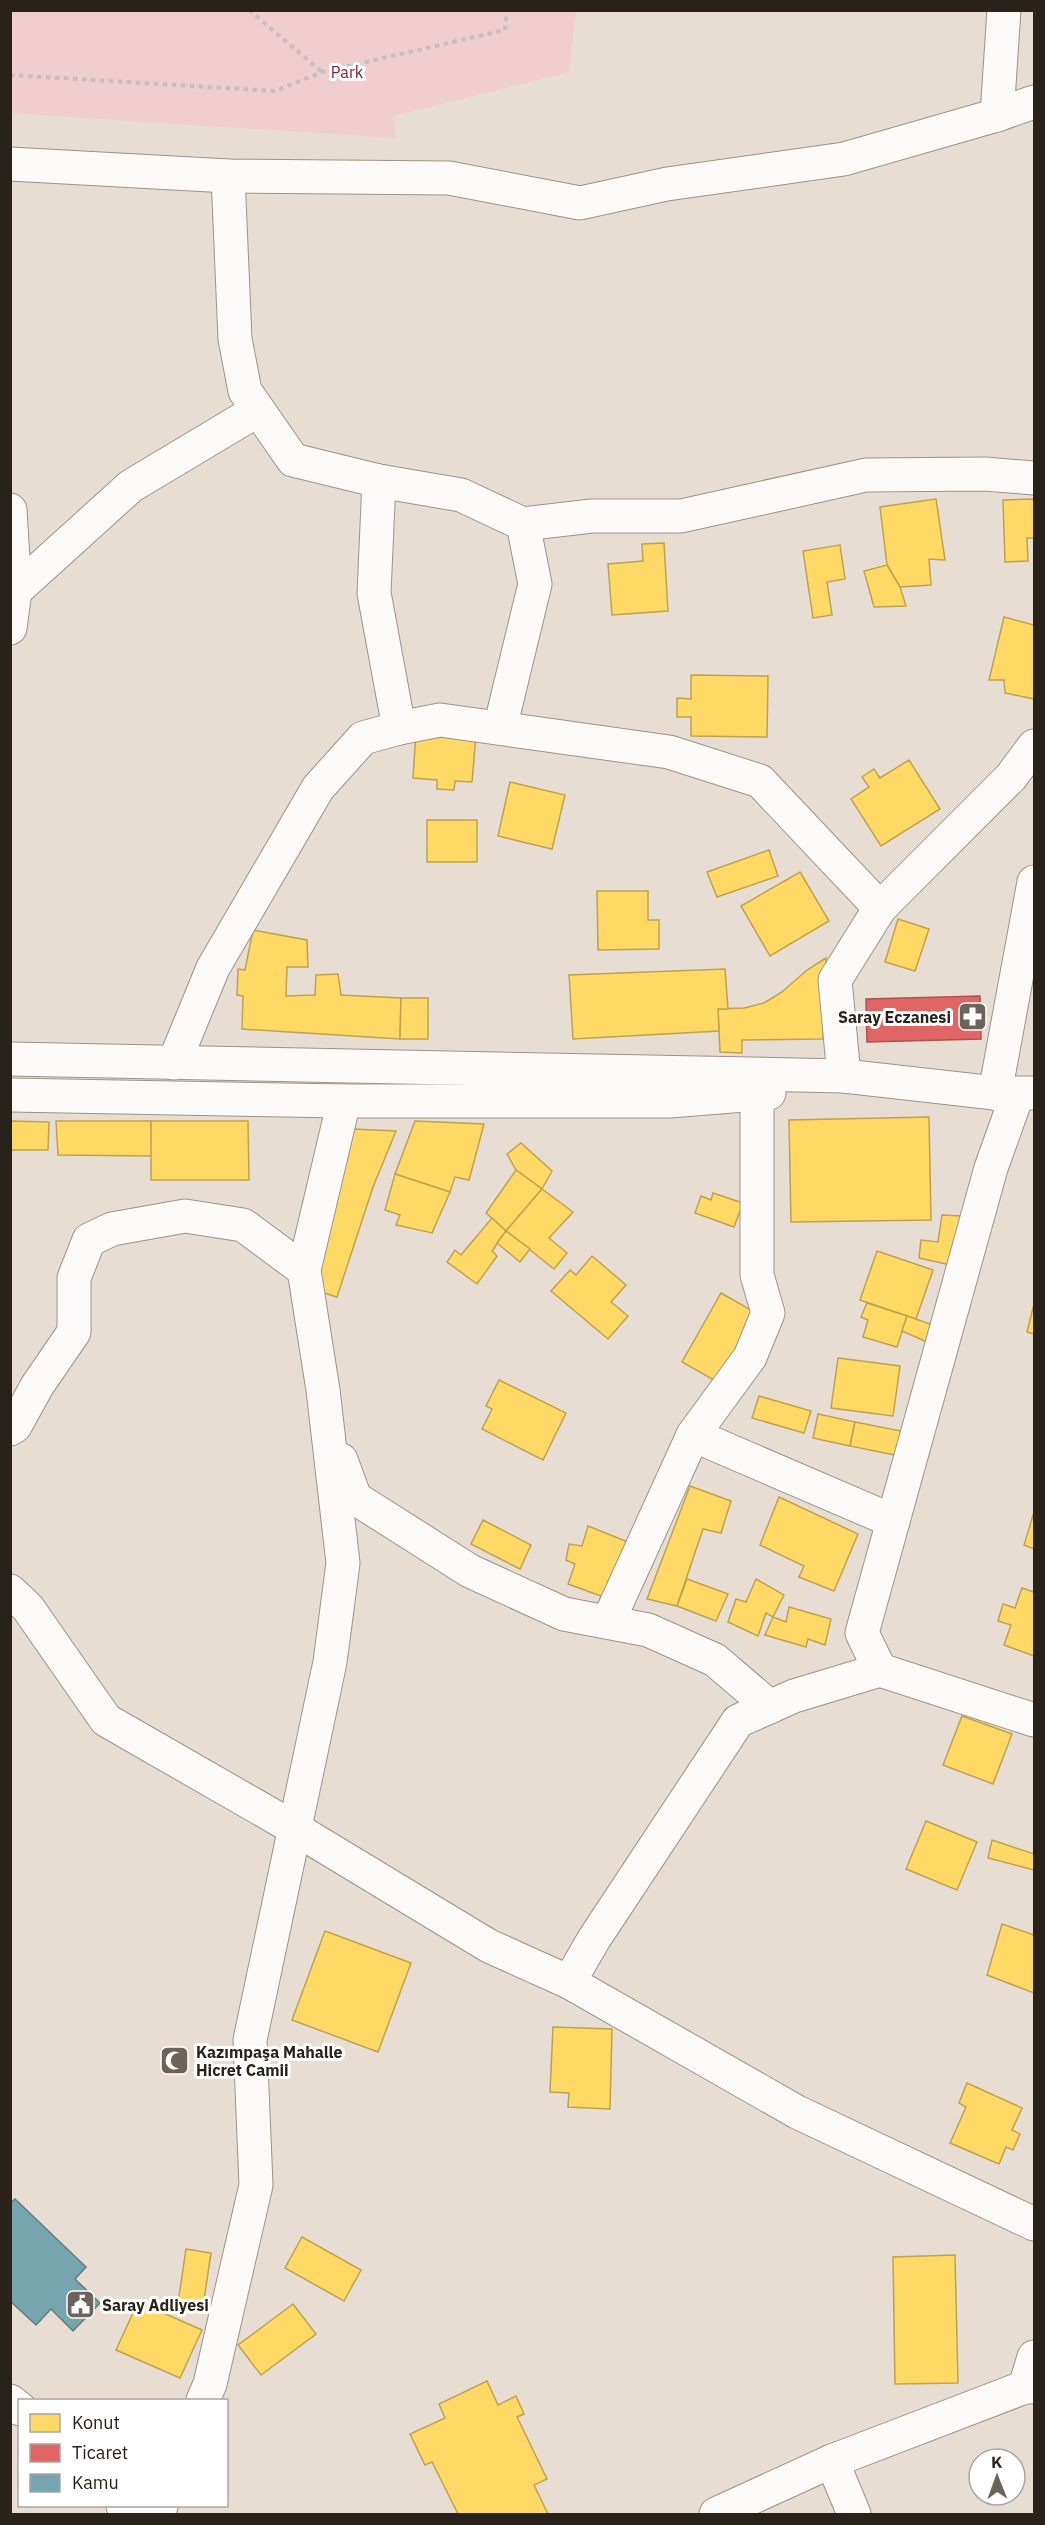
<svg xmlns="http://www.w3.org/2000/svg" width="1045" height="2525" font-family="'IBM Plex Sans',sans-serif">
<style>
.green{fill:#f0cdce}
.homes{fill:#ffd966;stroke:#bfa24f;stroke-width:1.5}
.shops{fill:#e06666;stroke:#a9524f;stroke-width:1.5}
.public{fill:#76a5af;stroke:#5f7e82;stroke-width:1.5}
.lines{fill:none;stroke-linecap:round;stroke-linejoin:round}
.minor-casing{stroke:#9b938a;stroke-width:35}
.tertiary-casing{stroke:#9b938a;stroke-width:35}
.path{stroke:#c5c1bc;stroke-width:4;stroke-dasharray:4.5 4.5;stroke-linecap:butt}
.minor{stroke:#fcfaf8;stroke-width:33}
.tertiary{stroke:#fcfaf8;stroke-width:33}
.labels{text-anchor:middle;stroke-width:6;stroke-linejoin:round;paint-order:stroke}
.park-label{font-size:16px;fill:#7f233f;stroke:#fff}
.poi-label{font-size:16px;font-weight:bold;fill:#29221a;stroke:#fff;text-anchor:start}
</style>
<rect width="100%" height="100%" fill="#e8ddd2"/>
<polygon class="green" points="10,11 11,10 576,11 569,72 393,116 396,138 11,113"/>
<g class="homes">
<polygon points="936,499 945,560 929,559 931,585 900,587 887,565 880,507"/>
<polygon points="1034,499 1034,538 1027,538 1028,561 1005,562 1003,500"/>
<polygon points="664,543 668,611 612,615 608,564 643,561 642,544"/>
<polygon points="840,545 845,579 827,582 832,615 813,618 803,551"/>
<polygon points="887,565 900,587 906,606 874,607 864,571"/>
<polygon points="1004,617 1034,625 1034,699 1005,693 1004,680 989,680"/>
<polygon points="691,675 768,676 767,737 691,736 691,717 677,717 677,698 691,699"/>
<polygon points="416,731 476,735 472,782 455,781 454,790 437,789 437,780 413,778"/>
<polygon points="909,760 940,809 881,846 851,799 869,787 862,777 874,769 880,778"/>
<polygon points="510,782 565,795 552,849 498,836"/>
<rect x="427" y="820" width="50" height="42"/>
<polygon points="769,850 778,876 717,897 707,872"/>
<polygon points="800,872 829,921 770,956 741,906"/>
<polygon points="597,891 648,891 648,920 659,920 659,949 598,950"/>
<polygon points="898,919 929,929 915,971 885,962"/>
<polygon points="253,930 307,940 308,967 287,967 286,996 315,995 316,975 338,974 341,995 401,998 400,1039 242,1029 243,996 237,995 238,969 245,970"/>
<polygon points="826,958 823,1039 742,1040 742,1053 720,1052 718,1009 744,1008 764,1003 782,992 807,970"/>
<polygon points="725,969 728,1009 718,1009 719,1031 573,1039 569,975"/>
<polygon points="401,998 428,998 428,1039 400,1039"/>
<polygon points="929,1117 931,1220 791,1222 789,1120"/>
<polygon points="10,1121 49,1122 48,1150 10,1150"/>
<polygon points="56,1121 151,1121 152,1156 58,1155"/>
<polygon points="151,1121 248,1121 249,1180 151,1180"/>
<polygon points="415,1121 484,1124 469,1180 455,1177 450,1192 395,1174"/>
<polygon points="353,1129 396,1131 373,1187 337,1297 314,1290"/>
<polygon points="521,1143 552,1171 542,1189 516,1170 507,1154"/>
<polygon points="516,1170 542,1189 506,1231 486,1213"/>
<polygon points="395,1174 450,1192 432,1233 396,1225 400,1215 385,1210"/>
<polygon points="542,1189 573,1212 549,1238 567,1253 554,1269 506,1231"/>
<polygon points="713,1193 743,1203 734,1227 695,1213 701,1196 711,1200"/>
<polygon points="942,1215 961,1216 955,1266 919,1258 921,1240 938,1242"/>
<polygon points="492,1218 506,1231 492,1251 497,1256 477,1284 447,1262 455,1250 461,1255"/>
<polygon points="506,1231 530,1249 520,1262 497,1243"/>
<polygon points="877,1251 933,1270 916,1319 860,1300"/>
<polygon points="592,1256 626,1285 611,1302 628,1316 608,1339 551,1291 570,1270 576,1275"/>
<polygon points="721,1293 758,1314 719,1383 682,1362"/>
<polygon points="867,1303 907,1316 897,1347 863,1337 868,1320 861,1317"/>
<polygon points="1034,1304 1034,1334 1027,1332"/>
<polygon points="907,1316 933,1325 927,1342 902,1331"/>
<polygon points="838,1358 900,1366 893,1416 831,1408"/>
<polygon points="499,1380 566,1413 543,1460 482,1429 492,1409 486,1406"/>
<polygon points="759,1396 811,1411 804,1433 752,1418"/>
<polygon points="818,1414 855,1422 850,1446 813,1438"/>
<polygon points="855,1422 901,1431 895,1455 850,1446"/>
<polygon points="690,1486 731,1501 721,1533 703,1529 677,1606 647,1599"/>
<polygon points="779,1497 858,1534 834,1591 799,1577 804,1566 760,1545"/>
<polygon points="1034,1512 1034,1549 1024,1545"/>
<polygon points="483,1520 531,1545 520,1569 471,1544"/>
<polygon points="588,1526 633,1544 612,1600 568,1584 575,1564 566,1560 569,1544 582,1546"/>
<polygon points="687,1579 728,1594 716,1621 677,1606"/>
<polygon points="756,1579 784,1595 773,1617 766,1613 758,1636 728,1622 736,1599 746,1602"/>
<polygon points="1022,1588 1034,1592 1034,1656 1004,1645 1011,1625 998,1621 1003,1604 1015,1608"/>
<polygon points="789,1607 831,1619 825,1645 808,1639 806,1647 765,1635 773,1617 786,1622"/>
<polygon points="962,1716 1012,1734 993,1784 943,1765"/>
<polygon points="926,1821 977,1842 957,1890 906,1869"/>
<polygon points="992,1840 1034,1854 1034,1870 988,1858"/>
<polygon points="1002,1924 1034,1935 1034,1993 987,1975"/>
<polygon points="325,1931 411,1963 378,2052 292,2020"/>
<polygon points="553,2027 612,2029 610,2109 568,2107 569,2093 550,2092"/>
<polygon points="967,2083 1022,2108 1012,2130 1020,2134 1013,2150 1006,2147 999,2164 950,2143 966,2107 959,2103"/>
<polygon points="302,2237 361,2270 344,2301 285,2268"/>
<polygon points="186,2249 211,2253 203,2306 178,2303"/>
<polygon points="955,2255 958,2383 895,2384 893,2257"/>
<polygon points="138,2302 202,2330 180,2378 116,2350"/>
<polygon points="293,2304 316,2334 261,2375 238,2345"/>
<polygon points="487,2381 498,2405 516,2396 524,2414 517,2417 547,2479 534,2485 548,2514 458,2514 432,2462 425,2465 410,2434 445,2418 439,2404"/>
</g>
<polygon class="shops" points="980,996 981,1039 867,1042 866,999"/>
<polygon class="public" points="15,2199 86,2267 75,2279 100,2303 73,2331 51,2309 36,2325 10,2301 10,2203"/>
<g class="lines">
<defs>
<g id="minor">
<polyline points="997,115 1004,10"/>
<polyline points="10,164 228,176 449,178 580,203 667,184 844,159 997,115 1034,102"/>
<polyline points="228,176 235,339 245,391 293,460 379,481 461,495 523,524 592,516 681,516 866,475 985,474 1034,478"/>
<polyline points="379,481 374,593 399,728"/>
<polyline points="10,510 15,591 10,628"/>
<polyline points="10,591 15,591 131,486 258,410"/>
<polyline points="500,728 535,584 523,524"/>
<polyline points="174,1063 213,968 318,788 363,738 399,728 440,720 669,752 760,781 880,908"/>
<polyline points="844,1076 835,980 880,908 1011,777 1034,746"/>
<polyline points="995,1093 1015,1101 991,1168 862,1633 880,1670 1034,1720"/>
<polyline points="10,1429 15,1426 37,1386 74,1332 74,1278 89,1240 112,1229 185,1216 243,1225 304,1270"/>
<polyline points="693,1435 893,1521"/>
<polyline points="341,1460 355,1498 470,1571 564,1614 648,1630 715,1660 770,1707"/>
<polyline points="10,1591 28,1608 106,1720 294,1828 489,1946 569,1982 797,2112 1034,2224"/>
<polyline points="608,1622 693,1435 750,1357 768,1313 757,1275 757,1095"/>
<polyline points="569,1982 594,1939 738,1721 794,1696 880,1670"/>
<polyline points="1025,2387 1034,2357"/>
<polyline points="203,2400 210,2384 256,2185 250,2040 330,1662 343,1563 323,1390 304,1270 344,1101"/>
<polyline points="10,2401 20,2409"/>
<polyline points="832,2461 854,2514"/>
<polyline points="123,2506 132,2514"/>
<polyline points="157,2514 161,2506"/>
<polyline points="716,2514 832,2461 1025,2387 1034,2387"/>
</g>
<g id="tertiary">
<polyline points="10,1059 844,1076 995,1093 1034,1093"/>
<polyline points="995,1093 1034,882"/>
<polyline points="10,1095 344,1101 670,1101 769,1093"/>
</g>
</defs>
<use href="#minor" class="minor-casing"/>
<use href="#tertiary" class="tertiary-casing"/>
<g class="path">
<polyline points="249,10 322,72"/>
<polyline points="10,75 275,91 322,72 505,30 507,10"/>
</g>
<use href="#minor" class="minor"/>
<use href="#tertiary" class="tertiary"/>
</g>
<defs>
<symbol id="pharmacy-square" viewBox="-11 -11 22 22"><rect x="-9" y="-9" width="18" height="18" rx="4" fill="#6c635a" stroke="#fff"/><path d="M-2-6h4v4h4v4h-4v4h-4v-4h-4v-4h4Z" fill="#fff"/></symbol>
<symbol id="mosque-square" viewBox="-11 -11 22 22"><rect x="-9" y="-9" width="18" height="18" rx="4" fill="#6c635a" stroke="#fff"/><path d="M3.5-4.9A6 6 0 1 0 3.5 4.9A5 5 0 1 1 3.5-4.9Z" fill="#fff"/></symbol>
<symbol id="civic-square" viewBox="-11 -11 22 22"><rect x="-9" y="-9" width="18" height="18" rx="4" fill="#6c635a" stroke="#fff"/><path d="M-.6-6.5H3V-4.5H.6V-3L4-1V1h2V6H-6V1h2V-1L-.6-3ZM-1.2 2.5V6h2.4V2.5Z" fill="#fff"/></symbol>
</defs>
<g fill-rule="evenodd">
<use href="#pharmacy-square" x="956" y="1000" width="33" height="33"/>
<use href="#mosque-square" x="158" y="2044" width="33" height="33"/>
<use href="#civic-square" x="64" y="2288" width="33" height="33"/>
</g>
<g class="labels">
<g class="park-label">
<text x="347" y="78">Park</text>
</g>
<g class="poi-label">
<text x="951" y="1023" text-anchor="end">Saray Eczanesi</text>
<text x="196" y="2058">Kazımpaşa Mahalle<tspan x="196" dy="18">Hicret Camii</tspan></text>
<text x="102" y="2311">Saray Adliyesi</text>
</g>
</g>
<rect width="1045" height="2525" fill="none" stroke="#29221a" stroke-width="24"/>
<rect x="18" y="2399" width="210" height="108" fill="#ffffff" stroke="#a9a7a3" stroke-width="1.5"/>
<rect x="30" y="2414" width="30" height="18" fill="#ffd966" stroke="#a9a7a3" stroke-width="1.5"/>
<text x="72" y="2429" font-size="18" fill="#29221a">Konut</text>
<rect x="30" y="2444" width="30" height="18" fill="#e06666" stroke="#a9a7a3" stroke-width="1.5"/>
<text x="72" y="2459" font-size="18" fill="#29221a">Ticaret</text>
<rect x="30" y="2474" width="30" height="18" fill="#76a5af" stroke="#a9a7a3" stroke-width="1.5"/>
<text x="72" y="2489" font-size="18" fill="#29221a">Kamu</text>
<g transform="translate(997 2477) rotate(359)"><circle r="28" fill="#ffffff" stroke="#a9a7a3" stroke-width="1.5"/>
<path d="M0-4.5L10 22L0 15L-10 22Z" fill="#6c635a"/>
<text y="-9" font-size="16" font-weight="bold" text-anchor="middle" fill="#29221a">K</text>
</g>
</svg>
